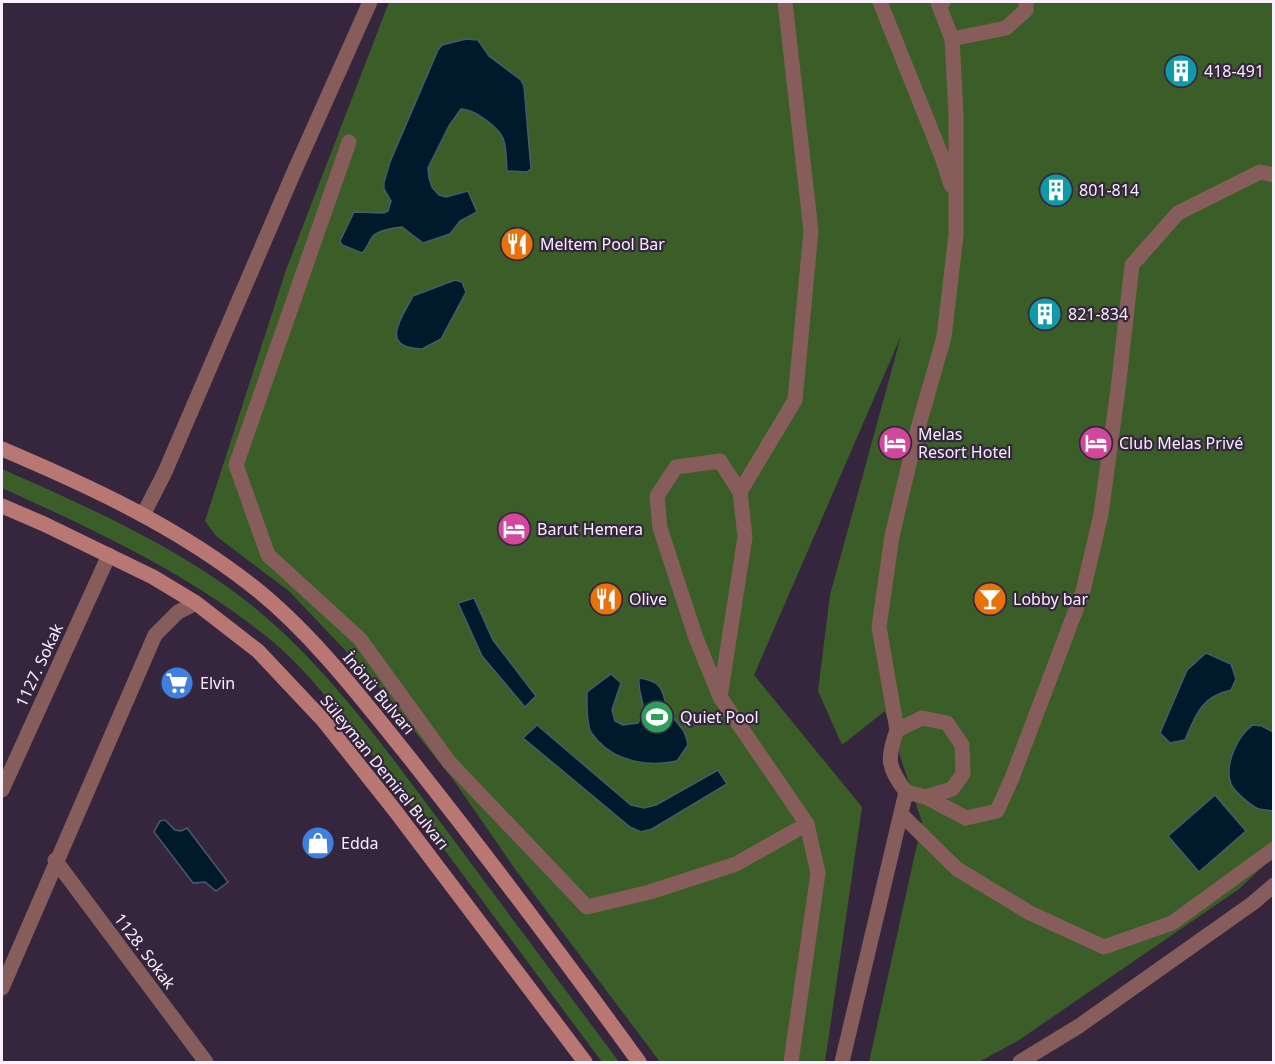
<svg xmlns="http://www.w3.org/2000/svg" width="1275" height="1064" font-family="'Noto Sans',sans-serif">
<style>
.green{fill:#3b5e28}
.water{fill:#001a2b;stroke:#4b5a6a;stroke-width:1.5}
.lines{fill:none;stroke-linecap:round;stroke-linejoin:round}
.service{stroke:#875d5b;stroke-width:15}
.minor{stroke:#875d5b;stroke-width:15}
.secondary{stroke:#b97774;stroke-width:15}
.labels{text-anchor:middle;stroke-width:4.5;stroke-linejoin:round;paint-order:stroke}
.poi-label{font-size:16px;fill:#f9effe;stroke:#36263d;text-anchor:start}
.street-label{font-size:16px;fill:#f9effe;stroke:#36263d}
</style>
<rect width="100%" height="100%" fill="#36263d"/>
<g class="green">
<polygon points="389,2 1273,2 1273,857 1239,889 1019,1040 979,1062 869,1062 922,822 885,711 842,745 818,691 830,595 901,336 754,675 862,807 825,1062 660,1062 515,869 455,782 376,683 290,592 216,536 205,521 286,270"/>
<path d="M2 469C81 504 163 540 233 591 318 653 381 743 444 827 502 905 561 984 619 1062H602C530 966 459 867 385 772 348 725 313 674 266 636 187 573 93 529 2 488Z"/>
</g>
<g class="water">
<path d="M466 39 478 40 489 56 521 80 524 86 531 169 527 172 507 171C506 161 507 148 503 138 497 126 474 109 461 109L449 126 428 168 429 178 432 187 439 195 446 197 468 191 477 212 460 221 450 234 423 243 402 227C393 228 379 230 373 236 368 242 368 248 362 253L342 245 340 241 354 212 384 213 388 211 391 201 384 189V182L390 162 438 50 442 45Z"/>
<path d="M455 280 462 282 466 292 441 339 422 349C378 348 402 318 413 296Z"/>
<polygon points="474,598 493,640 536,696 525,707 482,656 458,603"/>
<path d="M1206 653 1231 664 1236 679 1231 690C1201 697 1196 714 1185 740L1170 743 1160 733 1187 670Z"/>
<path d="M611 674 621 683 612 710 615 721 623 725 638 723C650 702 637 699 639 678 670 682 659 698 672 716 682 730 684 727 688 745L677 761C650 767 617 762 598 741 595 737 591 734 590 730 586 718 587 704 587 692Z"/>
<polygon points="537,725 631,805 644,808 656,805 718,770 727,784 652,829 641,832 630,827 523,738"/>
<path d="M1253 725 1262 726 1273 732V811C1269 810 1263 810 1259 809 1252 807 1234 791 1231 784 1224 765 1237 736 1253 725Z"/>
<polygon points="1215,795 1246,831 1199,872 1168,836"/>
<polygon points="165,820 175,830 181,831 187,828 228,882 216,891 205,882 193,883 154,832 160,821"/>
</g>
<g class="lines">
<g class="service">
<polyline points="880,2 942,157 951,185"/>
<polyline points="952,39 1006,28 1026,10 1026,2"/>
<polyline points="349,142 236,465 268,555 360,639 449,762 587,907 650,892 736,864 807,824"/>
<polyline points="740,492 795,400 811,231 785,2"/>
<polyline points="720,697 745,537 740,492 720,461 676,467 657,496 660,528 696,638 720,697 807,824 818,873 791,1062"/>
<polyline points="897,730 879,627 892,536 916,435 944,337 956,235 956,114 952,39 938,3 943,2"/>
<path d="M906 792C888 767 886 760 897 730L922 718 947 723 962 745 963 774 952 789 926 797"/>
<polyline points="901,814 957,869 1030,913 1104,947 1172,923 1274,849"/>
<polyline points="842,1062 906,792 926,797 966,818 997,811 1012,778 1083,591 1101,514 1118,389 1132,265 1178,213 1260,172 1274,175"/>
<polyline points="1020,1062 1079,1026 1253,903 1274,885"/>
</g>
<g class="minor">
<polyline points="143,515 165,472 294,172 370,2"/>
<polyline points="2,790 109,555"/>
<polyline points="55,860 206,1062"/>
<polyline points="2,988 155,635 178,612 196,603"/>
</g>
<g class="secondary">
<path d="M2 449C89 486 176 526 251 585 309 630 359 695 404 751 485 853 563 957 639 1062"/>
<polyline points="2,506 44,524 153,577 196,603 258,651 323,720 393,808 585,1062"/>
</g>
</g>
<defs>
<symbol id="building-disc" viewBox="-11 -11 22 22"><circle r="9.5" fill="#0f9aa8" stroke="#36263d"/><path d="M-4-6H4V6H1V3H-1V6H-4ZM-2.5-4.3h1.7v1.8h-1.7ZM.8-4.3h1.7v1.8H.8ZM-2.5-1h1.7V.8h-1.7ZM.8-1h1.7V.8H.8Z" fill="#fff"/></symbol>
<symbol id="restaurant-disc" viewBox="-11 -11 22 22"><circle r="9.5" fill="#e8710a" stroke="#36263d"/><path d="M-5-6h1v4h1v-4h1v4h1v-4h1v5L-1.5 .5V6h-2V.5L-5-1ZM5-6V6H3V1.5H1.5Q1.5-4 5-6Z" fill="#fff"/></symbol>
<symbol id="hotel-disc" viewBox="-11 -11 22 22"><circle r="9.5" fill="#d1479c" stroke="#36263d"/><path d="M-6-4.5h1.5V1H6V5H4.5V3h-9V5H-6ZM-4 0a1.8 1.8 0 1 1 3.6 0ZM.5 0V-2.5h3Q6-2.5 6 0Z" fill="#fff"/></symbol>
<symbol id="bar-disc" viewBox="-11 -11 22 22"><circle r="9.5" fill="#e8710a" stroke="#36263d"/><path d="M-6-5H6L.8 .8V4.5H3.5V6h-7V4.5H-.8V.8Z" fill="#fff"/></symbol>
<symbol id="supermarket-disc" viewBox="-11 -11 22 22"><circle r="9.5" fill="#3f7fe0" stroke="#36263d"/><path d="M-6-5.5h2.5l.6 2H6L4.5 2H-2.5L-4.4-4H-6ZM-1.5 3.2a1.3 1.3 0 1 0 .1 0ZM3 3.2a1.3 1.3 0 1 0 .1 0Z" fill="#fff"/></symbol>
<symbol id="stadium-disc" viewBox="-11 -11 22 22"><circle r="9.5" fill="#2e9e5b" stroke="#36263d"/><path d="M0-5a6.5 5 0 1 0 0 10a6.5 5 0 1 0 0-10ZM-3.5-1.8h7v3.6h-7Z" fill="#fff"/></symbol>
<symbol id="shop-disc" viewBox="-11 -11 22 22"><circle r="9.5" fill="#3f7fe0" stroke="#36263d"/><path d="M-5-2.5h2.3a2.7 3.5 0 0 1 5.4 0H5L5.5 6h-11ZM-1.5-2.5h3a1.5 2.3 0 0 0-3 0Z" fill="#fff"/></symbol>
</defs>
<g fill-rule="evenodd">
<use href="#building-disc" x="1162" y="52" width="38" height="38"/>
<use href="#building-disc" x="1037" y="171" width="38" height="38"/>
<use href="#restaurant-disc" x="498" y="225" width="38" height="38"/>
<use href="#building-disc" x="1026" y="295" width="38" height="38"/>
<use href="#hotel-disc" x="876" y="424" width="38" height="38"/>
<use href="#hotel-disc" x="1077" y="424" width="38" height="38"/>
<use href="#hotel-disc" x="495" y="510" width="38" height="38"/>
<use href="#restaurant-disc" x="587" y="580" width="38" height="38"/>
<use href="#bar-disc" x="971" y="580" width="38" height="38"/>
<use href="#supermarket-disc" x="158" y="664" width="38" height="38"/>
<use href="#stadium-disc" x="638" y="698" width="38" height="38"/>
<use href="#shop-disc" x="299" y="824" width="38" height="38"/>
</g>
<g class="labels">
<g class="poi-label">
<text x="1204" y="77">418-491</text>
<text x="1079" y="196">801-814</text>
<text x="540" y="250">Meltem Pool Bar</text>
<text x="1068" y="320">821-834</text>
<text x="918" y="440">Melas<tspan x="918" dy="18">Resort Hotel</tspan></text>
<text x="1119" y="449">Club Melas Privé</text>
<text x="537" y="535">Barut Hemera</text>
<text x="629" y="605">Olive</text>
<text x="1013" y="605">Lobby bar</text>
<text x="200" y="689">Elvin</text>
<text x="680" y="723">Quiet Pool</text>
<text x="341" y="849">Edda</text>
</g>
<g class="street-label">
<text transform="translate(39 665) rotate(-65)" y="6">1127. Sokak</text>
<text transform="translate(379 693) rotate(50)" y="6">İnönü Bulvarı</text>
<text transform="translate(385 772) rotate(51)" y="6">Süleyman Demirel Bulvarı</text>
<text transform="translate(145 951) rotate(53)" y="6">1128. Sokak</text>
</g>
</g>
<rect width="1275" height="1064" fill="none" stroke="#f9effe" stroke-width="6"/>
</svg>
